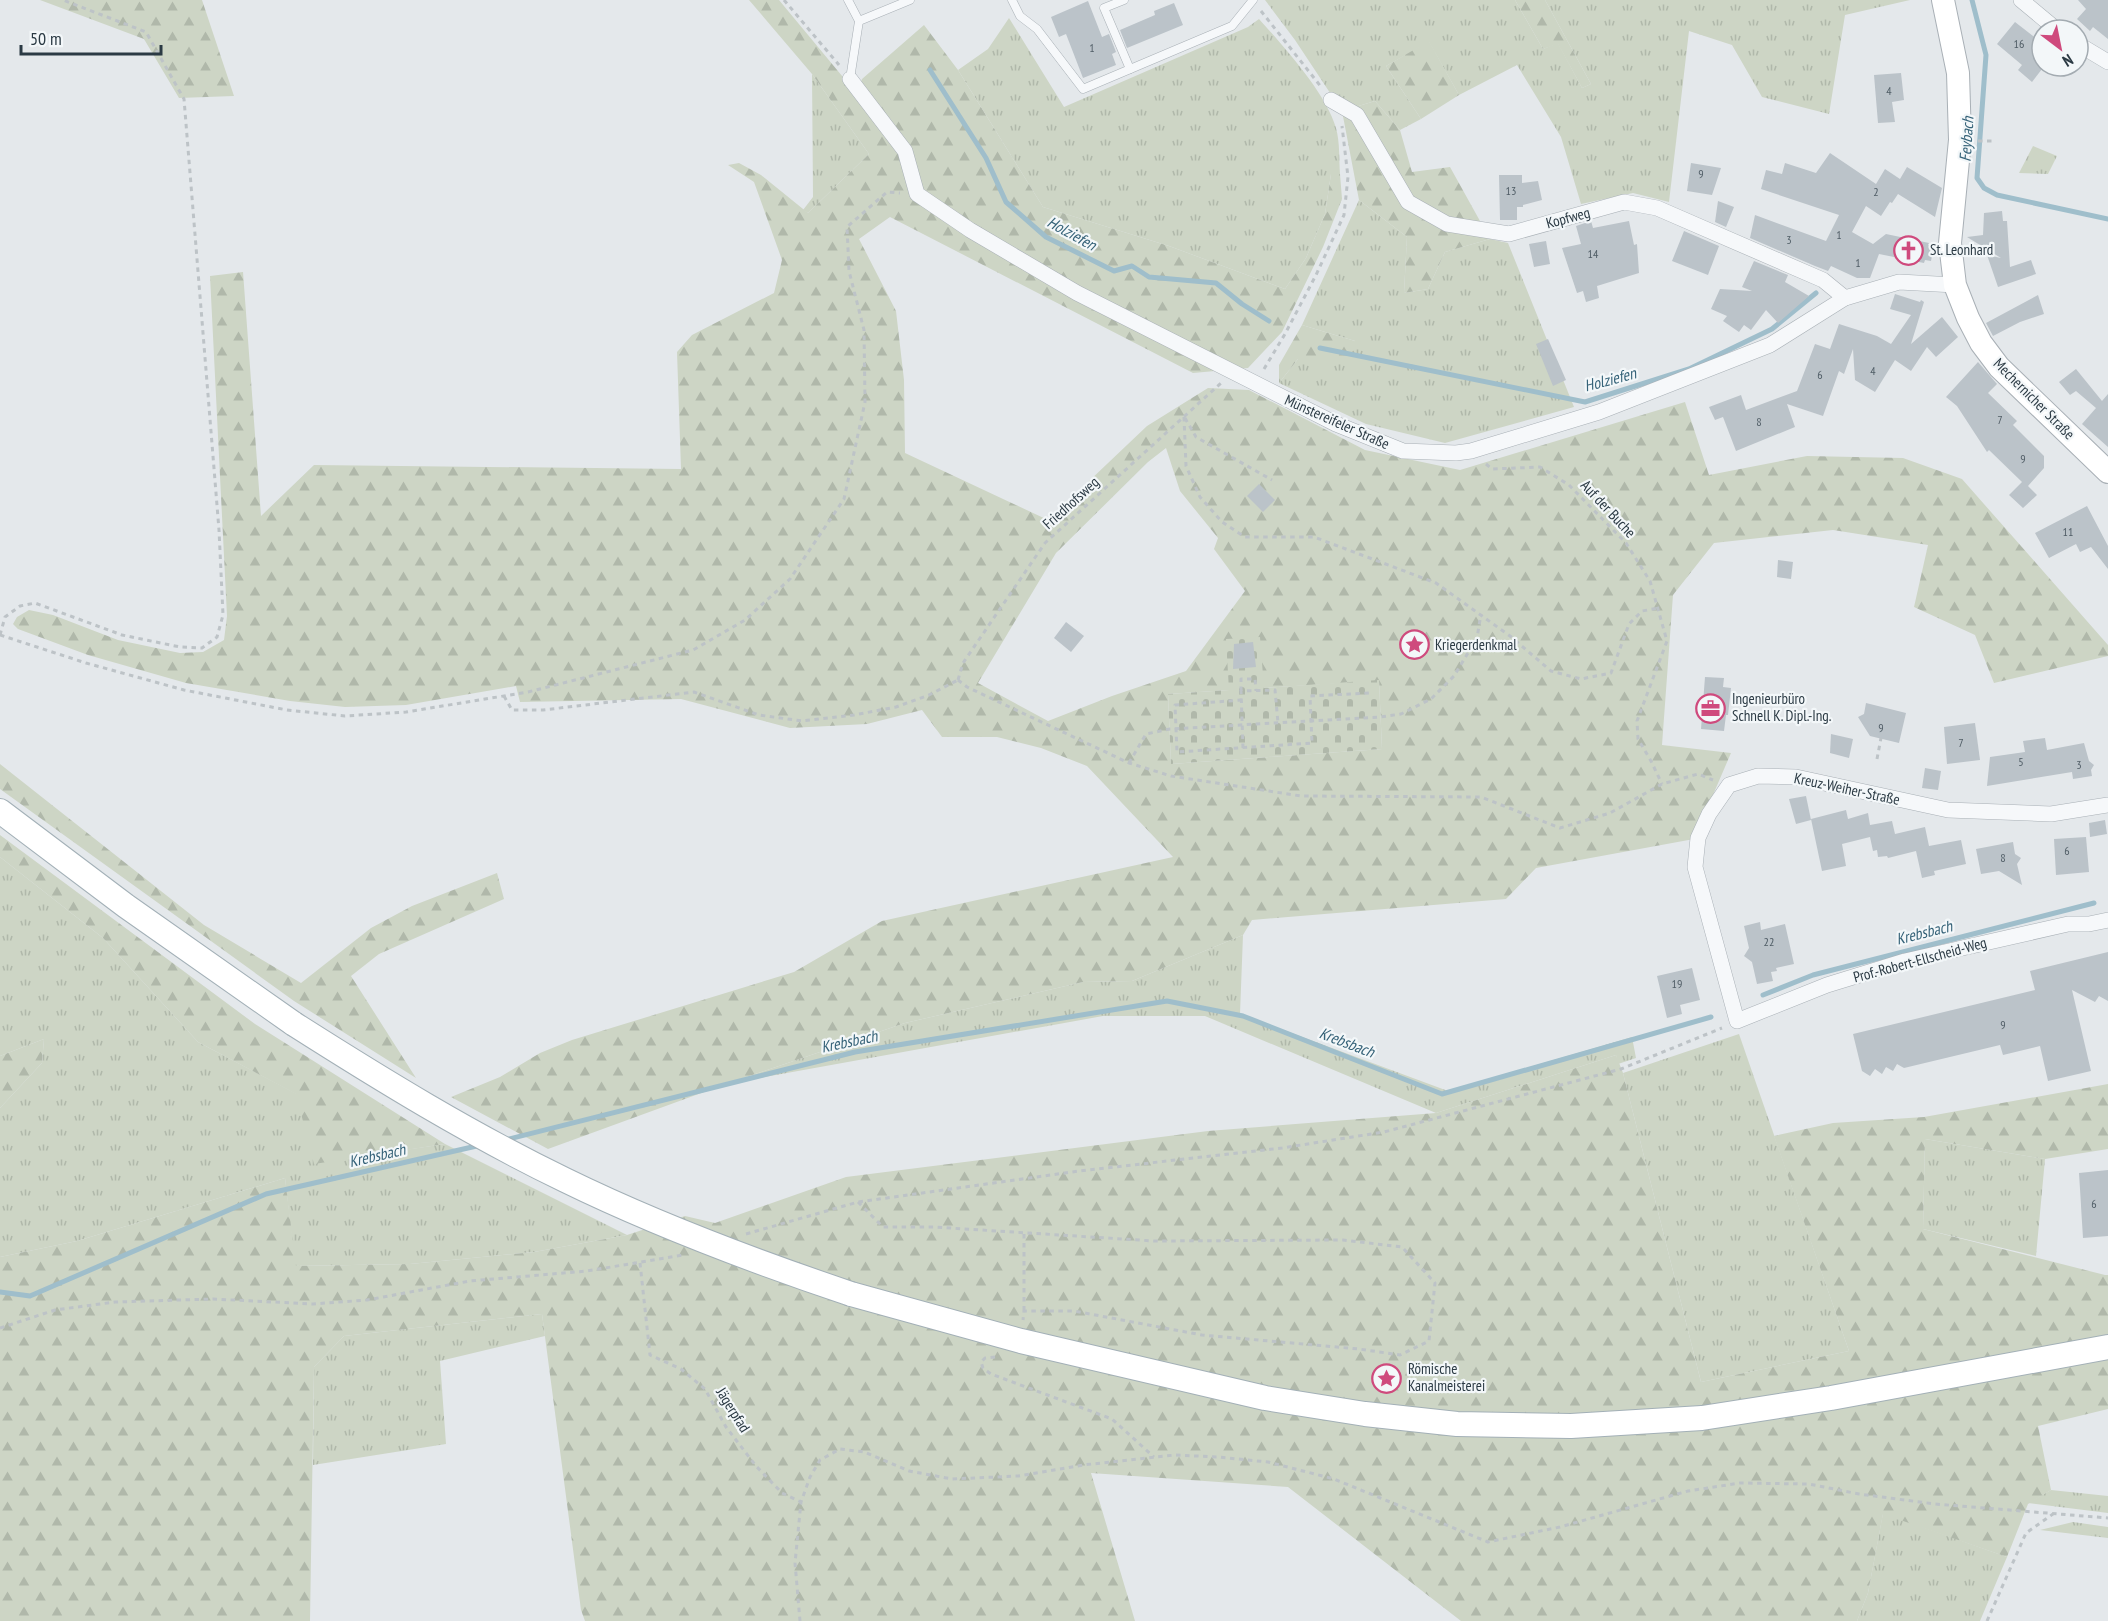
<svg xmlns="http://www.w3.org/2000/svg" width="2108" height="1621" font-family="'PT Sans Narrow',sans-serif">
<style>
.grass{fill:url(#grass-tufts)}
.forest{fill:url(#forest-firs);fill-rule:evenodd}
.cemetery{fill:url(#cemetery-stones)}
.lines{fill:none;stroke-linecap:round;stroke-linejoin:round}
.stream{stroke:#9fbecb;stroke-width:5}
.building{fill:#bbc3c9}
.lane-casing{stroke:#a9b0b6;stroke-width:9}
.street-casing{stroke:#a9b0b6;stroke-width:16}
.secondary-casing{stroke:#a9b0b6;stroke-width:24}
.primary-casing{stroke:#a3b0b7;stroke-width:26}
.path{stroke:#bdc3c7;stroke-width:3;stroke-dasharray:4.5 4.5;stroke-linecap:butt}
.lane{stroke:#f6f8fa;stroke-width:8}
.street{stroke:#f6f8fa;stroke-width:15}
.secondary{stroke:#fff;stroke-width:22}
.primary{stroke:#fff;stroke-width:24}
.primary-bridge-casing{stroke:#a3b0b7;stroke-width:26;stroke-linecap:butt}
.primary-bridge{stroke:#fff;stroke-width:24}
.labels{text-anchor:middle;stroke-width:4.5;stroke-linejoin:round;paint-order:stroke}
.number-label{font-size:12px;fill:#4f5c65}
.street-label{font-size:15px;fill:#2b3a44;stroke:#f3f7f9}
.poi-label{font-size:15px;fill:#2b3a44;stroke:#f3f7f9;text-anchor:start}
.water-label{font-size:16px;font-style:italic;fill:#356278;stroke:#f3f7f9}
</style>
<defs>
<pattern id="grass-tufts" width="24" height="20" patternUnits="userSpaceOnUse" patternTransform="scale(1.5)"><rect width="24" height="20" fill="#cdd5c5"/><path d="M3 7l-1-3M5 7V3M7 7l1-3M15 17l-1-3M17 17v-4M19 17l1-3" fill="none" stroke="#b0b8aa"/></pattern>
<pattern id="forest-firs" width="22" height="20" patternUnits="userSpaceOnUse" patternTransform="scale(1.5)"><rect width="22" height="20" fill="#cdd5c5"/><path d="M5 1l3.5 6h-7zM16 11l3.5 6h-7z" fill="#b0b8aa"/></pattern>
<pattern id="cemetery-stones" width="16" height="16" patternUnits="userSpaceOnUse" patternTransform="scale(1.5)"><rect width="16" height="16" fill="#cdd5c5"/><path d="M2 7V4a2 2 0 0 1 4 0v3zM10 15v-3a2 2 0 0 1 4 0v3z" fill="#b0b8aa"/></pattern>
</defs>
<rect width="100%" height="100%" fill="#e4e8eb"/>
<g class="grass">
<polygon points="1265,0 1515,0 1543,49 1558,43 1582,88 1591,84 1545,0 1910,0 1845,15 1829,114 1762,97 1732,45 1689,31 1669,202 1633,193 1581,204 1561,137 1517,65 1459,95 1429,42 1386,66 1421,119 1400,130 1375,101 1342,111 1295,40"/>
<path d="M1009 18 1064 107 1248 27 1259 19C1284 47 1326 93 1336 128 1340 142 1339 160 1340 174H1331L1325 214 1306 258 1285 289 1169 246 1043 207 958 70 988 49Z"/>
<polygon points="812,74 869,154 808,213 803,210 813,197"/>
<polygon points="2033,146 2057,156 2048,174 2019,173"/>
<polygon points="1359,200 1407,237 1404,293 1428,289 1445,252 1490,239 1508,243 1574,407 1445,443 1366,424 1279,383 1298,359 1355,341 1302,325"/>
<polygon points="0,857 103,938 198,1042 297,1094 315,1163 445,1144 627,1235 534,1252 410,1264 295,1266 285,1178 77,1241 0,1257 0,1108 42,1063 44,1039 0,1056"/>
<polygon points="1243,935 1240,1014 1448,1091 1632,1037 1636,1058 1618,1064 1616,1055 1436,1113 1205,1016 1103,1016 726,1084 905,1023 1083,982 1132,981"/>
<polygon points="1739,1034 1849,1351 1701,1382 1623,1073"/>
<polygon points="1925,1139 2045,1159 2036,1256 1923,1229"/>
<polygon points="542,1314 545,1336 440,1361 446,1444 313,1465 314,1367 344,1336"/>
<polygon points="2051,1490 2108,1496 2108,1513 2028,1503"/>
<polygon points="1883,1513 2007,1557 1980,1621 1857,1621 1868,1593"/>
<polygon points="2073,1522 2108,1527 2108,1538 2040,1530"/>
</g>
<g class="forest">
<polygon points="40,0 202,0 234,96 179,98 144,39"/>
<path d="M749 0H779L857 94 862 79 924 25 958 70 1043 207 1169 246 1285 289 1306 258 1325 214 1331 174H1340L1342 199 1323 247 1282 332 1248 368 1193 373 890 217 859 239 896 311 904 380 905 453 1048 520 1147 426 1208 388 1249 390 1365 450 1460 470 1685 402 1709 475 1807 456 1903 458 1962 479 2108 645V656L1994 683 1975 635 1914 607 1928 545 1833 530 1714 543 1673 595 1662 745 1731 753 1694 839 1536 868 1506 899 1252 920 1243 935 1132 981 1083 982 905 1023 726 1084 548 1149 451 1097 500 1077 540 1053 572 1040 794 972 882 921 1173 857 1087 766 1041 748 997 737H942L922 710 867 724 790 728 681 699 520 702 516 686 406 705 345 707 290 701 186 683 88 655 18 629 13 624 17 617 29 610 53 615 118 640 180 653 203 652 224 640 227 616 210 276 243 272 261 516 314 465 681 469 677 352 692 335 774 293 782 260 754 182 728 165 739 163 761 175 808 213 869 154 812 74ZM1166 448 1180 491 1218 538 1214 549 1245 591 1186 671 1112 696 1048 721 978 683 1056 553 1148 462ZM1227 639 1263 688 1379 681 1382 749 1171 764 1168 694 1230 690Z"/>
<polygon points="1515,0 1545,0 1591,84 1582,88 1558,44 1543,49"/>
<polygon points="1429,41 1459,95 1421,119 1386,66"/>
<polygon points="1375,101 1400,130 1412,172 1450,167 1490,239 1445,252 1428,289 1404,293 1407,237 1359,200 1342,111"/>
<polygon points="1302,325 1355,341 1348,359 1298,359 1279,383 1279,365"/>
<polygon points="0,764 204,925 301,983 371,928 412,906 497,873 504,899 379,954 351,976 416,1078 294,1001 0,789"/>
<polygon points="0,835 255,1024 445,1144 314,1164 296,1094 198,1042 103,938 0,857"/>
<polygon points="44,1039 42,1063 0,1108 0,1056"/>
<polygon points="1616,1055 1623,1073 1701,1382 1849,1351 1774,1136 1833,1123 1924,1117 2108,1084 2108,1149 2045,1159 1925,1139 1923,1229 2105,1275 2108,1275 2108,1409 2038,1426 2051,1490 2028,1504 2007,1557 1883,1514 1868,1593 1857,1621 1461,1621 1288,1487 1091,1473 1135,1621 585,1621 581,1610 542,1314 344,1336 314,1367 310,1621 0,1621 0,1257 77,1241 285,1178 296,1266 410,1264 534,1252 627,1235 685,1216 715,1223 846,1177 1208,1131 1436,1113"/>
</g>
<polygon class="cemetery" points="1260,637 1264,688 1379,680 1382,749 1171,764 1168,694 1229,690 1226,639"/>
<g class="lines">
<g class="stream">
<polyline points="1972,0 1986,55 1977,178 1984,188 1997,195 2108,219"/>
<polyline points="930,70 986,158 1006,202 1046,237 1114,271 1132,266 1149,277 1216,283 1242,304 1269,321"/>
<polyline points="1320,348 1585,402 1689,369 1772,329 1816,293"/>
<polyline points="1763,995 1813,975 2094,903"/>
<polyline points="505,1140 855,1052 1167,1001 1243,1016 1442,1094 1711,1017"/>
<polyline points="0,1292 30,1296 266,1194 481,1145"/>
</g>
</g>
<g class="building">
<polygon points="2078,0 2108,0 2108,39 2093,27 2090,31 2077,19 2086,9"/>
<polygon points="1088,1 1102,37 1109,34 1116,52 1112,54 1116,65 1083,78 1066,34 1059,37 1051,17"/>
<polygon points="1174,3 1183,25 1127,48 1120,30 1155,15 1154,11"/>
<polygon points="2015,22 2042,43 2042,69 2032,82 2018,70 2022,65 1997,44"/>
<polygon points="1901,73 1904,100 1892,102 1895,122 1878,123 1874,75"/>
<polygon points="1830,153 1876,184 1885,169 1900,179 1907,167 1942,188 1935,217 1898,194 1892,203 1890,202 1881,216 1866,206 1852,232 1873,244 1886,234 1929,243 1928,245 1934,246 1931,261 1925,260 1924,263 1879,254 1870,278 1857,278 1831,266 1828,271 1815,266 1750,238 1755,215 1826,241 1839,215 1761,189 1766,170 1782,174 1785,163 1816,173"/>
<polygon points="1691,163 1721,168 1712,195 1687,191"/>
<polygon points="1499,175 1522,175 1522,183 1538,181 1542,200 1523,205 1523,207 1517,207 1517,220 1500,220"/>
<polygon points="1718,201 1734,207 1726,227 1715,222"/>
<polygon points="2002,211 2003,221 2007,221 2010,267 2031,260 2036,274 1998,287 1987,255 2001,258 1967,237 1983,235 1984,213"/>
<polygon points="1591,221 1593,228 1629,221 1634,245 1637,244 1639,273 1597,286 1599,298 1586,302 1583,291 1577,293 1562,248 1581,244 1576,226"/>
<polygon points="1684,231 1719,246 1708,275 1672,261"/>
<polygon points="1546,241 1550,264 1534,267 1529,244"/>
<polygon points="1754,261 1788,275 1785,282 1809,296 1778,323 1766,310 1751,330 1744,325 1739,332 1723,321 1727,316 1711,309 1720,289 1752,291 1742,287"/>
<polygon points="1895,294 1920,302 1921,300 1924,302 1911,344 1942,317 1958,337 1936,357 1927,347 1911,371 1895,360 1875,392 1855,380 1853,349 1844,374 1839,371 1823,416 1787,404 1795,427 1736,451 1723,417 1715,420 1709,407 1741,395 1746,410 1797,391 1815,344 1830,349 1839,324 1877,336 1891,344 1911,315 1890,309"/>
<polygon points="2038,295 2044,314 2020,322 1993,336 1986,323"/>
<polygon points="1548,339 1566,380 1553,386 1536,344"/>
<polygon points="1978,362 1997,384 1988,393 2017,421 2013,425 2044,456 2044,468 2028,486 2037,495 2023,508 2009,495 2022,482 1989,450 1987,452 1957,406 1946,397"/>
<polygon points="2076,369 2102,401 2108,394 2108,447 2082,424 2096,408 2076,391 2070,395 2059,382"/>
<polygon points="1259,484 1275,500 1263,512 1247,496"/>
<polygon points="2087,506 2108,546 2108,569 2091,547 2080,552 2076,544 2049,558 2035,533"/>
<polygon points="1778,560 1793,562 1791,579 1777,577"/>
<polygon points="1066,622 1084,636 1071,652 1054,638"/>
<polygon points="1253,642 1256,667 1233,669 1234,644"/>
<polygon points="1705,677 1724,678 1723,687 1731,688 1728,715 1726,715 1724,731 1701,729"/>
<polygon points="1866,703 1906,713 1899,743 1870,736 1858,717 1864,714"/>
<polygon points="1975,723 1980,760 1947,764 1944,727"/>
<polygon points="1831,734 1853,739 1849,758 1830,753"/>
<polygon points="2045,738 2047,750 2084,743 2089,761 2094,765 2091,770 2092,776 2073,779 2072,772 1987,786 1990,757 2025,752 2023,741"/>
<polygon points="1925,768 1941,771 1938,790 1922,788"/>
<polygon points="1806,796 1811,820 1796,824 1789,799"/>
<polygon points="1846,810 1848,819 1868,813 1870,825 1892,821 1895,834 1925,827 1929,846 1961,840 1966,864 1934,871 1935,875 1922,878 1916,851 1888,858 1887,856 1878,857 1877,850 1873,851 1870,837 1842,844 1846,866 1822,871 1811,819"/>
<polygon points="2105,820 2107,834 2090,837 2089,823"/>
<polygon points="2086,837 2089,872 2056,875 2054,839"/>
<polygon points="2013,842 2015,854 2021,858 2017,864 2022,885 1999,871 1981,874 1976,849"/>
<polygon points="1760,922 1761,930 1785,924 1794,964 1776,968 1777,971 1771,972 1773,981 1757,984 1752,962 1744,956 1749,948 1744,926"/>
<polygon points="2108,952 2108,1001 2099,996 2095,1002 2072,990 2091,1071 2048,1081 2040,1046 2003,1055 2000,1045 1904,1068 1897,1064 1893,1071 1886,1067 1882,1074 1875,1069 1870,1076 1862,1071 1853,1034 2035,990 2030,971"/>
<polygon points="1692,968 1700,1000 1680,1005 1682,1014 1667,1018 1657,976"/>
<polygon points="2108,1170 2108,1236 2083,1238 2079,1173"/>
</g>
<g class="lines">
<defs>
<g id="lane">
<polyline points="848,0 859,21 910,0"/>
<polyline points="1012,0 1020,16 1037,29 1083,89 1232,26 1253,0"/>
<polyline points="1124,0 1104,8 1130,69"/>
<polyline points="850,79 859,21"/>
</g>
<g id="street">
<polyline points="2021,0 2057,30"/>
<polyline points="2078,44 2108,62"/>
<polyline points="850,79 905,151 917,194 970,230 1077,293 1336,424 1403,451 1456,453 1471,451 1599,412 1770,345 1845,298 1899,282 1955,285"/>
<polyline points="1331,100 1357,115 1408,202 1447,224 1509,234 1624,202 1657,208 1823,280 1845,298"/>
<polyline points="2108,805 2051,814 1948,810 1796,777 1758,776 1729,785 1709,814 1698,838 1695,867 1737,1021 1827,985 1905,961 2068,924 2089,924 2108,920"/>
</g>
<polyline id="secondary" points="1943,0 1958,73 1960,140 1950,243 1955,285 1968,318 1981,343 1999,367 2108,472"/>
<g id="primary">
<polyline points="0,811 126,906 294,1024"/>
<polyline points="851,1294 1021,1341 1265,1398 1365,1414 1457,1424 1571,1426 1702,1418 1831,1398 2108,1347"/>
</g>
</defs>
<use href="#lane" class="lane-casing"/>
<use href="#street" class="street-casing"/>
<use href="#secondary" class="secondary-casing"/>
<use href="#primary" class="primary-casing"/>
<g class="path">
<polyline points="784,0 839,65"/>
<polyline points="1261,11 1322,88"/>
<polyline points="1978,141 1994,141"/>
<polyline points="1264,369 1285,334 1316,275 1344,215 1348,177 1342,126"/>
<polyline points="1184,417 1186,466 1200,497 1222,522 1245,537 1314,537 1436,583 1510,636 1551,671 1581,679 1611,673 1629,624 1642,611 1659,608"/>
<polyline points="1185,418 1196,437 1272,480"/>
<polyline points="1486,464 1492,469 1540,467 1569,485 1626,543 1650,581 1667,641 1637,721 1638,739 1651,761 1662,784"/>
<polyline points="0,635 86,663 184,690 287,710 345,716 406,712 528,692 693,650 745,620 790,579 844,499 865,402 864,330 849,271 847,227 887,192 900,193"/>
<polyline points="0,635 5,617 20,606 35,603 122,635 180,647 202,648 217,637 223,615 219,530 184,99 146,32 63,0"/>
<polyline points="958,680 967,687 1129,763 1171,776 1301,796 1481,797 1560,828 1610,813 1662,784 1698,774 1713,780"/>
<polyline points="958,680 963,663 1045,543 1221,383"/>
<polyline points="1241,691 1241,679 1255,679 1256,691"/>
<polyline points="504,696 512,710 543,710 694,692 759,715 802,721 854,715 896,707 929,695 958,680"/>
<polyline points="1242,700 1175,705 1177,752 1312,743 1310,696 1369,693"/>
<polyline points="1243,748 1241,691 1275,690 1278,723"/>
<polyline points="1877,759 1881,738"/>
<polyline points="1129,763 1146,734 1170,729 1380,717 1401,714 1431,699 1454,676 1477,638 1481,614"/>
<polyline points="858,1202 883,1227 934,1227 1154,1241 1343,1240 1402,1247 1435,1283 1429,1341 1400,1355 1359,1349 1202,1335 1074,1311 1024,1311 1023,1320"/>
<polyline points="746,1234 858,1202 1079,1171 1282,1148 1384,1132 1621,1069 1722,1028"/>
<polyline points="1024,1234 1024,1311"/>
<polyline points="640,1263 650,1355 681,1369 705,1389 726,1427 756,1466 782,1493 801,1502"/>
<polyline points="0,1328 55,1310 115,1302 213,1299 313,1304 367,1300 470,1281 587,1271 683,1255"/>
<polyline points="995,1357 985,1358 981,1362 983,1368 991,1374 1112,1419 1154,1457"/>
<polyline points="800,1621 795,1563 801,1502 810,1477 820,1460 840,1449 864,1452 909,1471 952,1479 1018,1476 1083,1465 1175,1455 1218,1457 1268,1462 1334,1479 1488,1542 1560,1527 1688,1491 1740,1483 1809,1484 1859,1494 1935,1504 2108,1518"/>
<polyline points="1987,1621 2026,1533 2053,1514"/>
</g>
<use href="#lane" class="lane"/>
<use href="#street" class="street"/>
<use href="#secondary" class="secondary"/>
<use href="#primary" class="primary"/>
<defs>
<path id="primary-bridge" d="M294 1024C382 1080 470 1134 565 1180 657 1225 753 1261 851 1294"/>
</defs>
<use href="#primary-bridge" class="primary-bridge-casing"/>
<use href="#primary-bridge" class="primary-bridge"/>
</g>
<defs>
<symbol id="church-ring" viewBox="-11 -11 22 22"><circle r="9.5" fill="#f3f7f9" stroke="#cf4a7d" stroke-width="1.5"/><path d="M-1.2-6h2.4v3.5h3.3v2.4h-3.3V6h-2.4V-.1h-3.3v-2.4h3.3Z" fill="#cf4a7d"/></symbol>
<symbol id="sight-ring" viewBox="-11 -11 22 22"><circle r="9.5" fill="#f3f7f9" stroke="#cf4a7d" stroke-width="1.5"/><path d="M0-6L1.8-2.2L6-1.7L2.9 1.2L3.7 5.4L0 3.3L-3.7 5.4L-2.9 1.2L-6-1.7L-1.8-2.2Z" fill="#cf4a7d"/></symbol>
<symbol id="office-ring" viewBox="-11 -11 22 22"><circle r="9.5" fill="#f3f7f9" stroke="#cf4a7d" stroke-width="1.5"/><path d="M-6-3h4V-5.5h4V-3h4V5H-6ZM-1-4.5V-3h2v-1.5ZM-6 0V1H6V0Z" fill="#cf4a7d"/></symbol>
</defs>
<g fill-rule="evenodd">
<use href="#church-ring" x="1892" y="234" width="33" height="33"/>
<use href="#sight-ring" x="1398" y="628" width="33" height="33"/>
<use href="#office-ring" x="1694" y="692" width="33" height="33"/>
<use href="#sight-ring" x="1370" y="1362" width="33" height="33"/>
</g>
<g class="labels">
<g class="number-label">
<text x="2019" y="48">16</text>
<text x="1092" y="52">1</text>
<text x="1889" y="95">4</text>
<text x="1701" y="178">9</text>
<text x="1511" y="195">13</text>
<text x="1876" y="196">2</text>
<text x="1839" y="239">1</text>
<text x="1789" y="244">3</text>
<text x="1593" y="258">14</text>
<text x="1858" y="267">1</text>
<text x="1873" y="375">4</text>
<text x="1820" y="379">6</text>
<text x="2000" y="424">7</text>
<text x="1759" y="426">8</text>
<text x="2023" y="463">9</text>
<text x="2068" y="536">11</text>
<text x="1881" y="732">9</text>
<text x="1961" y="747">7</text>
<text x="2021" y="766">5</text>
<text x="2079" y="769">3</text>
<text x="2067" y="855">6</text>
<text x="2003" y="862">8</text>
<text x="1769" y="946">22</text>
<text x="1677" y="988">19</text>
<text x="2003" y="1029">9</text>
<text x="2094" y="1208">6</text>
</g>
<g class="street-label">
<text transform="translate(1568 218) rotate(-15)" y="5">Kopfweg</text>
<text transform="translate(2034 399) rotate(45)" y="5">Mechernicher Straße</text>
<text transform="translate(1337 422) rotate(24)" y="5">Münstereifeler Straße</text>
<text transform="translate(1071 503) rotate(-42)" y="5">Friedhofsweg</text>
<text transform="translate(1608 509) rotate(47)" y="5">Auf der Buche</text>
<text transform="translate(1847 789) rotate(12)" y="5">Kreuz-Weiher-Straße</text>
<text transform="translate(1920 960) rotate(-15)" y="5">Prof.-Robert-Ellscheid-Weg</text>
<text transform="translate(733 1410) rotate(58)" y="5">Jägerpfad</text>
</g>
<g class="poi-label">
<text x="1930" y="255">St. Leonhard</text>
<text x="1435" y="650">Kriegerdenkmal</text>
<text x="1732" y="704">Ingenieurbüro<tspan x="1732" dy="17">Schnell K. Dipl.-Ing.</tspan></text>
<text x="1408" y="1374">Römische<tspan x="1408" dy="17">Kanalmeisterei</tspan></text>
</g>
<g class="water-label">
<text transform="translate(1966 139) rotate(-86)" y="6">Feybach</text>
<text transform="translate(1072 233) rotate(29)" y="6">Holziefen</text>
<text transform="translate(1610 379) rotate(-15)" y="6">Holziefen</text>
<text transform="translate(1924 932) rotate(-14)" y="6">Krebsbach</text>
<text transform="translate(849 1041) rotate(-12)" y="6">Krebsbach</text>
<text transform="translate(1347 1042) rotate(21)" y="6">Krebsbach</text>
<text transform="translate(377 1155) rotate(-13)" y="6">Krebsbach</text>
</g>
</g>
<g transform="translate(2060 48) rotate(148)"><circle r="28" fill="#f3f7f9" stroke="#a3abb1" stroke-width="1.5"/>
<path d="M0-4.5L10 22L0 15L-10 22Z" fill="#cf4a7d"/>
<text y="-9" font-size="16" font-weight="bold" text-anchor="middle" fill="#2b3a44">N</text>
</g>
<path d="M21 45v9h140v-9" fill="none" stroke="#2b3a44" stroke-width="3"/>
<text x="30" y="45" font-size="18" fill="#2b3a44" stroke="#f3f7f9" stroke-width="4.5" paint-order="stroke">50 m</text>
</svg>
